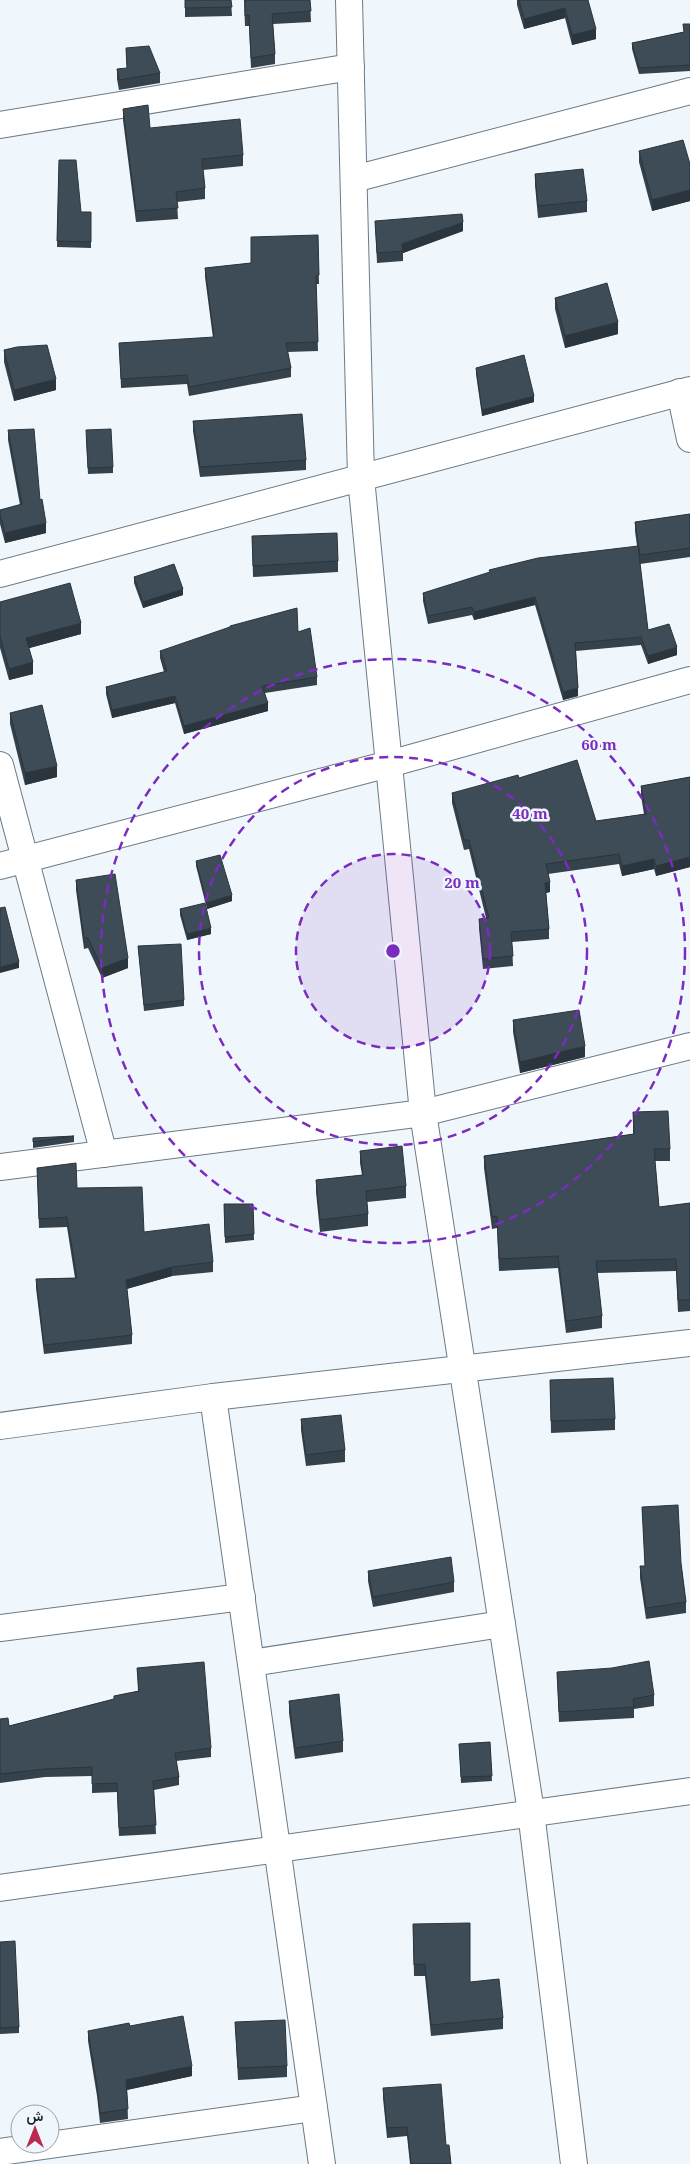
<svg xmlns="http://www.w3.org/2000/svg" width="690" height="2164" font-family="'Noto Serif',Vazirmatn,serif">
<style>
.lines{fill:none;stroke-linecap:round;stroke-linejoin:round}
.minor-casing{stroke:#6b7a86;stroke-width:28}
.minor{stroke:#fff;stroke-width:26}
.wall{fill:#35414b}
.shaded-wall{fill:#2b353d}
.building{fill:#3e4c57;stroke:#2b353d}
.ring{fill:none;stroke:#7b2cbf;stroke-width:2.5;stroke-dasharray:9 6}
.centre{fill:#7b2cbf;stroke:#f0f7fc;stroke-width:2.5}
.ring-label{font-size:15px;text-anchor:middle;font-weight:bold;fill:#7b2cbf;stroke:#f0f7fc;stroke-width:5;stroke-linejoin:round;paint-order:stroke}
</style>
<rect width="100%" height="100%" fill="#f0f7fc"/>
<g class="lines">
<defs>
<g id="minor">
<polyline points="349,0 361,478 423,1113 531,1812 574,2164"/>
<polyline points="0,125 351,67"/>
<polyline points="354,179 690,91"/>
<polyline points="680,392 690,439"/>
<polyline points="0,574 690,390"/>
<polyline points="0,765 104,1154"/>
<polyline points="0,866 389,764 690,680"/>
<polyline points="0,1167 423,1113 690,1046"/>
<polyline points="213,1397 322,2164"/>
<polyline points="0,1426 213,1397 690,1343"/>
<polyline points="0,1628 242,1597"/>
<polyline points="251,1663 502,1624"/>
<polyline points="0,1888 690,1791"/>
<polyline points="0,2152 314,2108"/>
</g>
</defs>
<use href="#minor" class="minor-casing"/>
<use href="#minor" class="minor"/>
</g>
<g class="wall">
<polygon points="185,0 231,0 232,16 185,17"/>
<polygon points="244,0 310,0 311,22 273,24 275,54 275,64 251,68 249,26 245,26"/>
<polygon points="517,0 588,0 596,39 572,45 565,18 524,29 517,5"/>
<polygon points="690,24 690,71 639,74 632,49 632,43 684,32"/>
<polygon points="126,48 160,73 160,83 119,90 117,79 117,69 127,69"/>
<polygon points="123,109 150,128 243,155 243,166 203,170 205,188 205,199 177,202 178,219 136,222 123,120"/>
<polygon points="639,151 690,164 690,201 652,211 639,162"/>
<polygon points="59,160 81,212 91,212 91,248 57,247"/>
<polygon points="535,174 587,201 587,212 538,218 535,185"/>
<polygon points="375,221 463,231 403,253 403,261 377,263"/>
<polygon points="318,235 319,284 316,284 318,351 287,352 291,368 291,377 189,396 187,384 121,388 119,343 213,338 205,277 205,268 251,263"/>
<polygon points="555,298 618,334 565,348 555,309"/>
<polygon points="4,350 56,390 14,401 4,362"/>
<polygon points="476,368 534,402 482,416 476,374"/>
<polygon points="193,421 306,460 306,470 200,477 193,431"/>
<polygon points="8,430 46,533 5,543 0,524 0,510 20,505 8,440"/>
<polygon points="86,436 113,467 113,473 88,474"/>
<polygon points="690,514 690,557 640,564 648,630 677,655 648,664 641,645 576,651 578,696 563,700 535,605 474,620 472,615 428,624 423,601 423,593 637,546 635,531 635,522"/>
<polygon points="252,536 338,561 338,572 253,577"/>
<polygon points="134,577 183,595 143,608 134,583"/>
<polygon points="0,602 81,634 29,648 33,674 9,680 0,648"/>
<polygon points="298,632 317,677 317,685 265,693 268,711 184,734 175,703 112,718 106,694 106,687 164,672 160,658 160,651"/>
<polygon points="10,713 57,777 25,785 10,724"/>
<polygon points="690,777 690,867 656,876 654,869 622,876 619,864 548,874 550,892 546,893 549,929 549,939 512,942 513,966 483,969 479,928 479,919 486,918 469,849 464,850 452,803 452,793 519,778 596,821 644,814 641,796 641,786"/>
<polygon points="196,861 232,901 207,909 196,866"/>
<polygon points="76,880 128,968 102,978 88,948 84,949 76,890"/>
<polygon points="180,909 211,934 187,940 180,915"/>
<polygon points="138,946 184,1000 184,1006 144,1011"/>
<polygon points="513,1020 585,1057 520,1073 513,1032"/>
<polygon points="633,1112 670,1149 670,1161 655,1161 659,1207 690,1203 690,1311 678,1312 676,1271 597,1273 602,1316 602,1328 566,1333 558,1268 499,1271 497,1228 492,1229 484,1168 484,1156 633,1134"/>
<polygon points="74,1136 74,1142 33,1148 33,1138"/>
<polygon points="360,1151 406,1186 406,1198 367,1202 368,1214 368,1226 320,1232 316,1192 316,1180 362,1175 360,1163"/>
<polygon points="37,1168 77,1188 144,1232 213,1262 213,1272 172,1276 127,1289 132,1335 132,1344 44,1354 36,1288 36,1279 75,1278 67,1227 39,1228"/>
<polygon points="224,1204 253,1204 254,1240 225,1243"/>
<polygon points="550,1380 615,1419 615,1430 551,1433"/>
<polygon points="301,1419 345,1450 345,1462 306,1466 301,1430"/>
<polygon points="642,1507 681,1563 686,1602 686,1613 646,1619 640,1578 640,1566 645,1566"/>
<polygon points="368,1571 454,1582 454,1592 373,1607 368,1581"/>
<polygon points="137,1668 211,1748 211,1757 176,1761 179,1777 179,1785 154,1790 156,1834 119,1836 117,1792 92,1793 92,1776 45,1777 0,1783 0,1719 9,1726 114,1699 114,1696 138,1691"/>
<polygon points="557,1672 654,1695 654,1706 634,1709 634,1718 559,1722"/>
<polygon points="289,1701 343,1741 343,1752 295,1759 289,1713"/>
<polygon points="490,1742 492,1781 461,1783 459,1744"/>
<polygon points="413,1924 470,1982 503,2018 503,2029 431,2036 425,1976 414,1976"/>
<polygon points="0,1942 19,2027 19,2033 0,2034"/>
<polygon points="235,2022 287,2066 287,2077 238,2080"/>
<polygon points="130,2026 192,2076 127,2090 128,2119 100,2123 97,2096 88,2041 88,2031"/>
<polygon points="383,2088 446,2145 451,2164 410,2164 407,2136 387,2138 383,2098"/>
</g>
<g class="shaded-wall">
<polygon points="565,8 565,18 524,29 524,19"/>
<polygon points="596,29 596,39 572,45 572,35"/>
<polygon points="690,190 690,201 652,211 652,200"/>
<polygon points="463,222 463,231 403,253 402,244"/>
<polygon points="618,322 618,334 565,348 565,336"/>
<polygon points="56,379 56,390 14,401 14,390"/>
<polygon points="534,396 534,402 482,416 482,410"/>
<polygon points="46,523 46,533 5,543 5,533"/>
<polygon points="183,589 183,595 143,608 143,602"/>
<polygon points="535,597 535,605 474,620 474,612"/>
<polygon points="81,623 81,634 26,649 26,638"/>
<polygon points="677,647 677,655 648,664 648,656"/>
<polygon points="33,662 33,674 9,680 9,669"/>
<polygon points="578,688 578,696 563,700 563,692"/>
<polygon points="175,696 175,703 112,718 112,710"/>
<polygon points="268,703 268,711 184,734 184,726"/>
<polygon points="57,766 57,777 25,785 25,773"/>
<polygon points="690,857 690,867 656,876 656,866"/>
<polygon points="654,859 654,869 622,876 622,866"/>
<polygon points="550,882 550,892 545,893 545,883"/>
<polygon points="232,895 232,901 207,909 207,903"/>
<polygon points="211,928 211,934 187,940 187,934"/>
<polygon points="128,958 128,968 102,978 102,968"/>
<polygon points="19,962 19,968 0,973 0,967"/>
<polygon points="585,1046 585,1057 520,1073 520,1062"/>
<polygon points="172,1267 172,1276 126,1289 126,1280"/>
<polygon points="192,2066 192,2076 126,2090 126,2080"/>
</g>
<g class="building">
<polygon points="185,0 231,0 232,7 185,8"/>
<polygon points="245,0 310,0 311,11 272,14 275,54 251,58 249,15 245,16"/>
<polygon points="519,0 588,0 596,29 572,35 565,8 524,19"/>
<polygon points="683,24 690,24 690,65 639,68 632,43 684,32"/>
<polygon points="149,46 160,73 119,80 117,69 127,68 126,48"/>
<polygon points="148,105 150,128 240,119 243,155 202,159 205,188 176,192 178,208 136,211 123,109"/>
<polygon points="683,140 690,164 690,190 652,200 639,151"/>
<polygon points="59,160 76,160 81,212 91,212 91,242 57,241"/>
<polygon points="583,169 587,201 538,206 535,174"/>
<polygon points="462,214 463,222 402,244 403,251 377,253 375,221"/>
<polygon points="318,235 319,275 316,276 318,342 286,343 291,368 189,387 187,375 121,379 119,343 214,337 205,268 251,263 251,237"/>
<polygon points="607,283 618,322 565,336 555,298"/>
<polygon points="47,345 56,379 14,390 4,350 17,347"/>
<polygon points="524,355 534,396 482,410 476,368"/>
<polygon points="302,414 306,460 200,467 193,421"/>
<polygon points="34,429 40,500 42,499 46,523 5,533 0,514 0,510 22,504 8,430"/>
<polygon points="111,429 113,467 88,468 86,430"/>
<polygon points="690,514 690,548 640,555 635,522"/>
<polygon points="337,533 338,561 253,566 252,536"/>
<polygon points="638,546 648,630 669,624 677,647 648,656 641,637 575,643 578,688 563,692 535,597 474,612 472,607 428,616 423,593 490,572 489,570 538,558"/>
<polygon points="174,564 183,589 143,602 134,577"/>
<polygon points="70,583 81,623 26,638 33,662 9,669 0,637 0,602"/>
<polygon points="297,608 298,632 310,628 317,677 262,686 268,703 184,726 175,696 112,710 106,687 167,671 160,651 230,627 230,626"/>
<polygon points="42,705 57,766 25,773 10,713"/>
<polygon points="577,760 596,821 646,814 641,786 690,777 690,857 656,866 654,859 622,866 619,854 546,864 550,882 545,883 549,929 511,932 513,956 483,959 479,919 489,918 469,840 464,840 452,793 518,775 519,778"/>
<polygon points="220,855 232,895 207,903 196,861"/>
<polygon points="115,874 128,958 102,968 88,938 84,938 76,880"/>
<polygon points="205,903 211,928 187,934 180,909"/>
<polygon points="5,907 19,962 0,967 0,908"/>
<polygon points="181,944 184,1000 144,1005 138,946"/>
<polygon points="579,1010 585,1046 520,1062 513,1020"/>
<polygon points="668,1111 670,1149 654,1149 659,1207 690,1203 690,1300 678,1300 676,1259 596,1261 602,1316 566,1321 558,1256 499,1259 497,1216 492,1217 484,1156 634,1134 633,1112"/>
<polygon points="74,1136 33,1142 33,1138"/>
<polygon points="402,1146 406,1186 366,1191 368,1214 320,1220 316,1180 363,1175 360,1151"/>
<polygon points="76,1163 77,1188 142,1187 144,1232 209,1224 213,1262 172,1267 126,1280 132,1335 44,1345 36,1279 77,1278 67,1217 39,1219 37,1168"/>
<polygon points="224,1204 253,1204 254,1234 225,1237"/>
<polygon points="613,1378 615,1419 551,1421 550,1380"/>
<polygon points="341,1415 345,1450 306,1455 301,1419"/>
<polygon points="678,1505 681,1563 686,1602 646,1608 640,1566 645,1566 642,1507"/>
<polygon points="451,1557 454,1582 373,1597 368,1571"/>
<polygon points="649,1661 654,1695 633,1699 634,1707 559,1712 557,1672 612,1668"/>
<polygon points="204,1662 211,1748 175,1753 179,1777 153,1781 156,1825 119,1828 117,1783 92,1784 92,1767 45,1769 0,1774 0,1719 8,1718 9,1726 114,1699 114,1696 139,1691 137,1668"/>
<polygon points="339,1694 343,1741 295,1748 289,1701"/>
<polygon points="490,1742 492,1776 461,1777 459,1744"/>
<polygon points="470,1923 470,1982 499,1979 503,2018 431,2025 425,1964 414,1965 413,1924"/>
<polygon points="15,1941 19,2027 0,2028 0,1942"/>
<polygon points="183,2016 192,2066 126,2080 128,2109 100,2113 97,2085 88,2031 129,2023 130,2026"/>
<polygon points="285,2020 287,2066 238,2068 235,2022"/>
<polygon points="441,2084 446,2145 449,2145 451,2164 411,2164 407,2127 387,2128 383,2088"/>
</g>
<circle cx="393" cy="951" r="97" fill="#7b2cbf" fill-opacity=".12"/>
<g class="ring">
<circle cx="393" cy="951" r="97"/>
<circle cx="393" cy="951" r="194"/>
<circle cx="393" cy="951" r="292"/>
</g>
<circle cx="393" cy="951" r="8" class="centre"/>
<g class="ring-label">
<text x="599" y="750">60 m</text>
<text x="530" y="819">40 m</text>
<text x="462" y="888">20 m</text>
</g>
<g transform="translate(35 2129)"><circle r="24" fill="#f0f7fc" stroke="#9ca2a7"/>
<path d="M0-4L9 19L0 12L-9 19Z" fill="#b92950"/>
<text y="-8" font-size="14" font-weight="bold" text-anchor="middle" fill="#1d2328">ش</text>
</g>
</svg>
